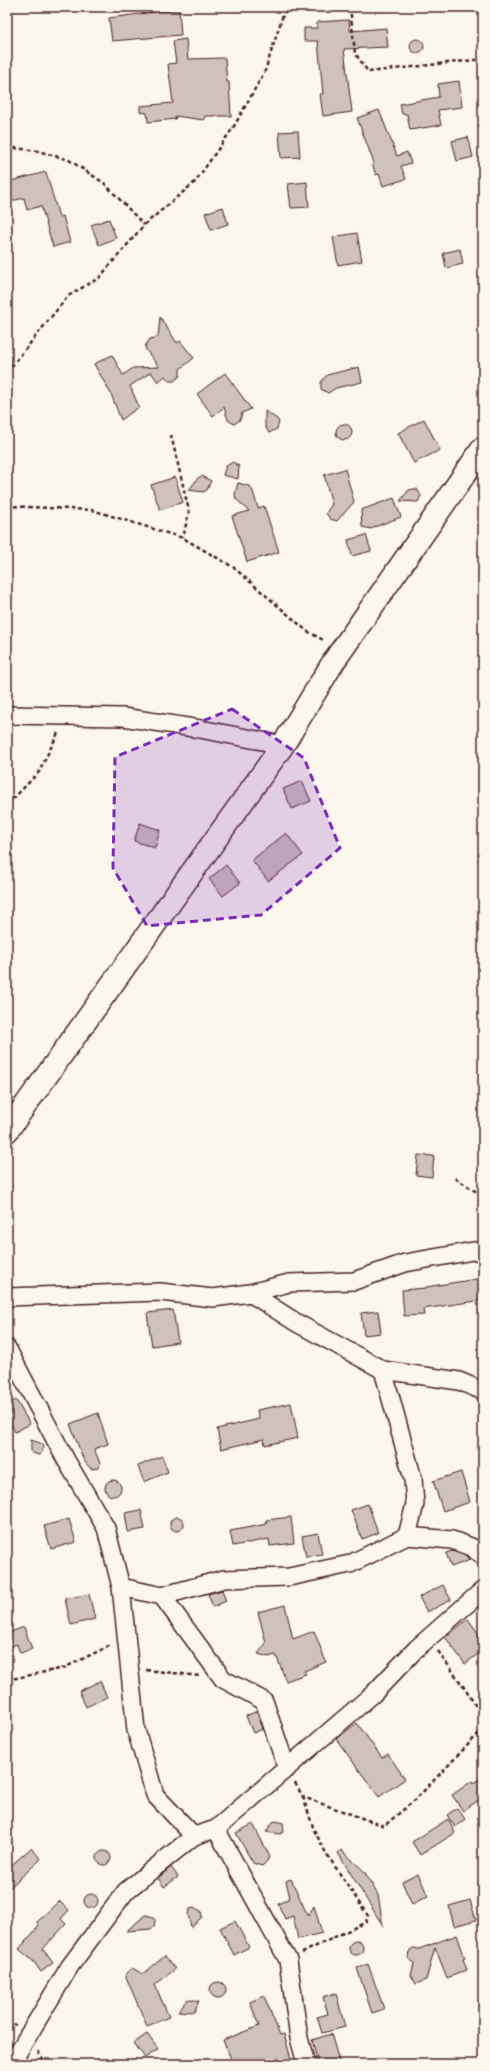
<svg xmlns="http://www.w3.org/2000/svg" width="490" height="2071" font-family="Dekko,sans-serif">
<style>
.building{fill:#cfc2bc;stroke:#4a1f2b}
.lines{fill:none;stroke-linecap:round;stroke-linejoin:round}
.street-casing{stroke:#4a1f2b;stroke-width:20}
.secondary-casing{stroke:#4a1f2b;stroke-width:25}
.path{stroke:#4a1f2b;stroke-width:2.5;stroke-dasharray:4 3;stroke-linecap:butt}
.street{stroke:#fbf7ec;stroke-width:17}
.secondary{stroke:#fbf7ec;stroke-width:22}
.marked{fill:#7b2cbf;fill-opacity:0.2;stroke:#7b2cbf;stroke-width:3;stroke-dasharray:8 5;stroke-linejoin:round}
</style>
<rect width="100%" height="100%" fill="#fbf7ec"/>
<filter id="ink" filterUnits="userSpaceOnUse"><feTurbulence type="fractalNoise" baseFrequency=".025" numOctaves="2"/><feDisplacementMap in="SourceGraphic" scale="8" xChannelSelector="R" yChannelSelector="G"/><feConvolveMatrix kernelMatrix="1 2 1 2 8 2 1 2 1" color-interpolation-filters="sRGB"/></filter>
<g filter="url(#ink)">
<g class="building">
<polygon points="179,10 181,35 112,41 109,18 155,12 155,11"/>
<polygon points="349,20 350,31 386,28 388,47 344,49 352,112 323,116 320,94 323,94 318,41 304,41 304,28 317,28 317,22"/>
<polygon points="186,39 188,59 225,58 227,82 229,82 231,116 205,116 204,120 175,116 176,119 148,122 147,113 140,112 140,106 173,103 168,64 176,63 173,41"/>
<circle cx="417" cy="46" r="7"/>
<polygon points="459,81 462,107 438,110 441,125 410,130 407,114 402,114 400,104 439,97 438,84"/>
<polygon points="379,110 397,156 407,152 411,163 401,166 406,179 383,186 379,174 376,175 372,163 374,163 357,118"/>
<polygon points="298,131 300,157 281,158 279,132"/>
<polygon points="468,137 473,157 457,161 452,141"/>
<polygon points="46,172 59,217 63,216 70,242 53,247 41,206 27,210 24,198 7,202 7,182"/>
<polygon points="307,182 309,207 291,208 288,184"/>
<polygon points="223,207 228,224 211,230 205,213"/>
<polygon points="109,219 116,238 99,245 91,225"/>
<polygon points="357,233 362,261 338,265 333,237"/>
<polygon points="460,249 463,264 446,268 443,253"/>
<polygon points="160,317 177,343 180,341 194,358 180,369 180,376 174,381 169,381 165,376 158,382 151,372 130,386 139,407 121,420 111,394 94,364 112,355 123,375 133,368 159,367 146,350 145,346 150,339 158,337"/>
<polygon points="359,367 362,382 336,388 328,393 321,389 321,382 327,375"/>
<polygon points="225,373 251,409 242,413 240,420 234,424 228,420 224,407 213,416 197,394"/>
<polygon points="265,411 277,419 279,422 277,429 269,433 265,426"/>
<polygon points="424,419 440,450 414,463 398,433"/>
<circle cx="344" cy="432" r="8"/>
<polygon points="233,462 239,466 238,479 223,475 226,466"/>
<polygon points="345,469 354,502 337,521 330,519 326,513 332,504 324,475"/>
<polygon points="202,476 211,481 207,490 203,492 189,490 198,478"/>
<polygon points="175,477 183,502 160,510 151,485"/>
<polygon points="238,483 249,486 252,489 258,508 264,506 279,552 247,562 232,516 249,511 236,499 235,494"/>
<polygon points="413,489 417,489 421,496 418,502 400,501 409,490"/>
<polygon points="394,498 401,517 374,527 372,529 362,527 361,510"/>
<polygon points="366,535 371,551 352,556 348,540"/>
<polygon points="302,781 311,801 292,809 283,789"/>
<polygon points="140,823 160,830 155,848 134,841"/>
<polygon points="286,833 303,855 268,881 252,860"/>
<polygon points="226,865 240,883 223,896 209,879"/>
<polygon points="418,1155 434,1156 432,1177 416,1175"/>
<polygon points="483,1278 483,1300 423,1309 424,1315 404,1316 402,1290 426,1288 426,1287"/>
<polygon points="173,1310 178,1342 152,1346 147,1313"/>
<polygon points="378,1311 381,1333 364,1335 361,1313"/>
<polygon points="16,1400 30,1424 15,1432 7,1417 7,1405"/>
<polygon points="291,1403 298,1438 265,1445 264,1439 221,1449 217,1429 259,1419 257,1410"/>
<polygon points="98,1413 108,1444 94,1449 100,1463 98,1468 91,1469 84,1461 70,1424"/>
<polygon points="31,1440 43,1444 44,1447 41,1454 38,1455 31,1452"/>
<polygon points="162,1456 168,1472 144,1482 138,1466"/>
<polygon points="461,1472 470,1502 443,1511 433,1481"/>
<circle cx="113" cy="1488" r="8"/>
<polygon points="368,1504 378,1533 362,1539 351,1510"/>
<polygon points="141,1510 145,1529 128,1532 125,1513"/>
<circle cx="177" cy="1524" r="7"/>
<polygon points="291,1517 294,1543 270,1546 269,1539 233,1546 230,1531 267,1524 266,1520"/>
<polygon points="69,1519 76,1542 51,1549 44,1526"/>
<polygon points="318,1533 322,1554 306,1557 302,1536"/>
<polygon points="452,1551 466,1556 470,1560 451,1567 446,1553"/>
<polygon points="443,1585 451,1600 427,1612 419,1597"/>
<polygon points="222,1590 226,1601 213,1607 208,1594"/>
<polygon points="89,1594 95,1619 71,1625 65,1599"/>
<polygon points="285,1605 293,1639 314,1631 326,1662 304,1671 306,1674 286,1681 276,1655 268,1657 258,1654 266,1643 258,1612"/>
<polygon points="468,1619 483,1640 478,1643 483,1650 465,1664 445,1637"/>
<polygon points="24,1627 32,1649 20,1653 17,1644 12,1646 8,1633"/>
<polygon points="100,1681 107,1697 86,1707 79,1691"/>
<polygon points="257,1711 263,1729 253,1733 246,1716"/>
<polygon points="357,1723 382,1758 388,1754 405,1779 379,1797 336,1739"/>
<polygon points="483,1777 483,1797 463,1811 452,1795 472,1781 473,1783"/>
<polygon points="457,1808 465,1819 455,1827 447,1815"/>
<polygon points="448,1819 455,1833 420,1855 412,1842"/>
<polygon points="276,1821 283,1823 284,1830 282,1833 279,1834 266,1832 273,1822"/>
<polygon points="253,1824 269,1855 268,1860 262,1866 253,1863 236,1833"/>
<polygon points="31,1848 41,1859 7,1890 7,1869"/>
<polygon points="341,1850 364,1871 378,1895 383,1926 338,1853"/>
<circle cx="104" cy="1858" r="7"/>
<polygon points="171,1867 178,1877 164,1887 158,1878"/>
<polygon points="418,1874 428,1896 412,1904 402,1882"/>
<polygon points="291,1879 308,1916 314,1906 322,1933 298,1939 293,1916 285,1919 278,1904 290,1898 286,1881"/>
<circle cx="91" cy="1901" r="7"/>
<polygon points="470,1900 476,1920 454,1926 449,1906"/>
<polygon points="59,1901 69,1910 61,1919 66,1924 43,1949 53,1963 41,1972 34,1962 19,1949 39,1926 36,1923"/>
<polygon points="195,1908 201,1911 202,1917 191,1927 188,1914 190,1909"/>
<polygon points="146,1915 153,1917 155,1920 154,1927 151,1929 126,1931"/>
<polygon points="235,1921 249,1947 234,1955 220,1928"/>
<polygon points="457,1935 465,1958 463,1959 467,1970 447,1978 435,1947 426,1980 416,1984 411,1975 414,1964 409,1958 410,1950 413,1948 419,1949"/>
<circle cx="356" cy="1948" r="7"/>
<polygon points="165,1956 175,1969 155,1985 169,2017 147,2026 126,1977 126,1973 132,1968 143,1974"/>
<polygon points="368,1964 384,2009 372,2013 357,1968"/>
<circle cx="218" cy="1990" r="8"/>
<polygon points="336,1993 345,2027 322,2033 317,2017 328,2014 323,1997"/>
<polygon points="264,1996 280,2035 284,2034 291,2059 282,2062 283,2064 233,2064 223,2040 259,2026 250,2002"/>
<polygon points="190,1999 199,2001 194,2012 178,2011 187,2000"/>
<polygon points="147,2034 158,2049 145,2058 134,2043"/>
<polygon points="331,2034 340,2064 318,2064 312,2040"/>
</g>
<g class="lines">
<defs>
<g id="street">
<polyline points="7,715 123,717 200,729 283,745"/>
<polyline points="250,1293 297,1323 383,1370 459,1381 483,1391"/>
<polyline points="7,1297 160,1292 213,1298 250,1293 289,1283 354,1281 405,1263 473,1251 483,1251"/>
<polyline points="7,1348 66,1460 106,1528 121,1587 136,1730 155,1795 194,1836"/>
<polyline points="383,1370 413,1479 415,1504 407,1536"/>
<polyline points="121,1587 162,1596 224,1579 289,1577 350,1564 407,1536 452,1540 471,1547 483,1556"/>
<polyline points="162,1596 223,1679 264,1701 287,1769"/>
<polyline points="216,1829 288,1960 299,2038 306,2064"/>
<polyline points="11,2064 70,1966 126,1891 194,1836 216,1829 373,1694 416,1649 483,1590"/>
</g>
<polyline id="secondary" points="7,1131 283,745 334,661 483,448"/>
</defs>
<use href="#street" class="street-casing"/>
<use href="#secondary" class="secondary-casing"/>
<g class="path">
<polyline points="350,7 355,53 368,72 483,59"/>
<polyline points="7,147 38,151 69,160 104,183 144,225"/>
<polyline points="7,372 68,296 99,278 144,225 195,182 233,128 265,71 283,15 292,7"/>
<polyline points="171,435 189,511 183,538"/>
<polyline points="7,506 92,510 183,538 233,567 307,631 325,641"/>
<polyline points="7,802 10,802 39,772 58,733"/>
<polyline points="455,1178 483,1196"/>
<polyline points="438,1651 461,1683 483,1717"/>
<polyline points="146,1670 200,1676"/>
<polyline points="7,1680 64,1668 111,1645"/>
<polyline points="295,1783 303,1797 384,1826 416,1799 483,1729"/>
<polyline points="302,1953 366,1922 368,1916 326,1853 314,1830 303,1797"/>
<polyline points="7,2027 16,2024"/>
<polyline points="38,2051 45,2064"/>
</g>
<use href="#street" class="street"/>
<use href="#secondary" class="secondary"/>
</g>
</g>
<path class="marked" d="M232 709 304 758 340 848 261 915 147 926 113 868 115 757Z"/>
<rect width="490" height="2071" fill="none" stroke="#fbf7ec" stroke-width="24"/>
<rect x="12" y="12" width="466" height="2047" fill="none" stroke="#4a1f2b" stroke-width="1.5" filter="url(#ink)"/>
</svg>
